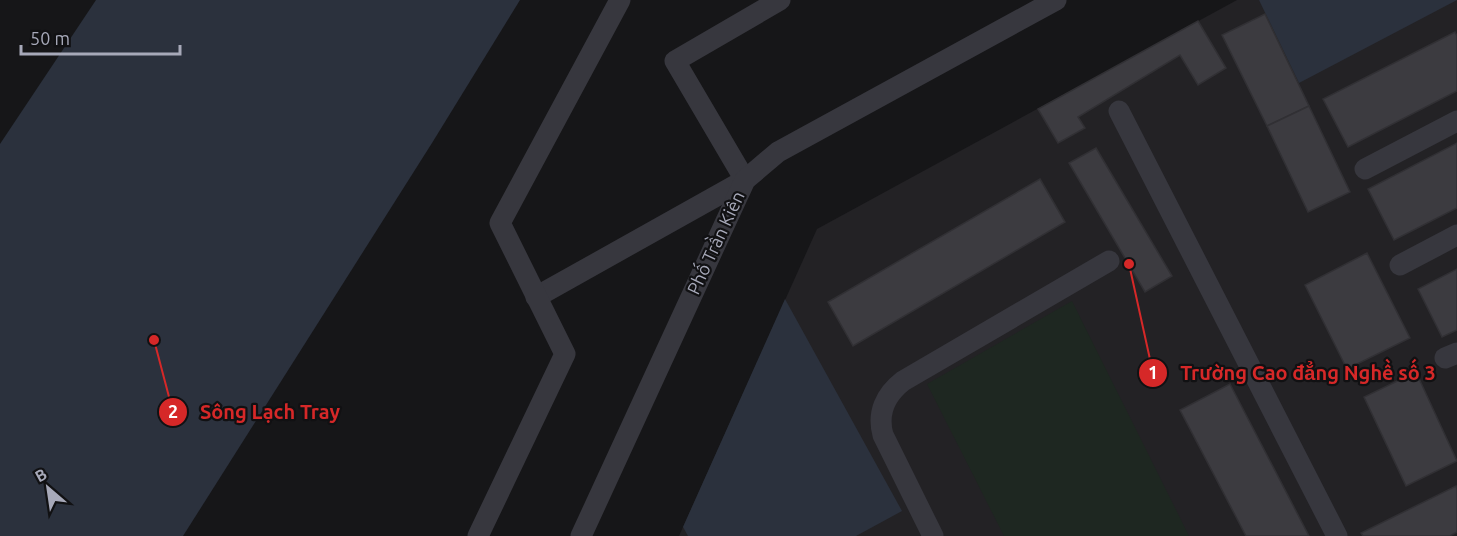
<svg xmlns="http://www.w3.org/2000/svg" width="1457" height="536" font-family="Ubuntu,sans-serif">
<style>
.built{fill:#232225}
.green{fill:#1e2721}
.water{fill:#2b313d}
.building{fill:#3c3b40;stroke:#313034;stroke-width:1.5}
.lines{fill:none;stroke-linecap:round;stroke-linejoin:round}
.minor{stroke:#37373e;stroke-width:21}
.labels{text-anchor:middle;stroke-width:4.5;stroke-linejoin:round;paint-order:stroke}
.street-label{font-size:18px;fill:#a7a9b9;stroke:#111113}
.leader{fill:none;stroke:#d62828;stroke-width:2}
.callout-dot{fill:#d62828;stroke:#111113;stroke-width:2}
.mark-label{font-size:18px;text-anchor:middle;font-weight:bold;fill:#fff}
.callout-label{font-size:20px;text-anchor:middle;font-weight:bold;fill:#d62828;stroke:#111113;stroke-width:4.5;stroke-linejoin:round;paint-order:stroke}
</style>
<rect width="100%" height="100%" fill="#161618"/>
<polygon class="built" points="1237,0 1457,0 1457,536 679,536 817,229"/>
<polygon class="green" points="1072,301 1189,536 1004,536 927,384"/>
<g class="water">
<polygon points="96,0 520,0 432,143 183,536 0,536 0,144"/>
<polygon points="1259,0 1457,0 1299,83"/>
<polygon points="785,299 902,511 856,536 688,536 683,527"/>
</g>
<g class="building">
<polygon points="1265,14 1309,106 1267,126 1222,35"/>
<polygon points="1198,21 1226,68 1198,85 1180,55 1078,117 1085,128 1058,143 1038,109"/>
<polygon points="1455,32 1457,36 1457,91 1348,147 1323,99"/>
<polygon points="1309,106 1350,192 1308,212 1267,126"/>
<polygon points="1457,143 1457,208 1394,240 1368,189"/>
<polygon points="1096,148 1172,276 1145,292 1069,163"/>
<polygon points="1040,179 1065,222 853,346 828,302"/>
<polygon points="1367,253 1410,338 1347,369 1305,285"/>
<polygon points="1457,269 1457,330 1442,337 1418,289"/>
<polygon points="1416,372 1457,461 1406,486 1364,397"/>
<polygon points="1230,384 1309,536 1246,536 1180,410"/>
<polygon points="1456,486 1457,489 1457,532 1450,536 1363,536 1361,533"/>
</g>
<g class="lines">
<g class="minor">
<polyline points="1119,111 1337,536"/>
<polyline points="1365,169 1457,121"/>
<polyline points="1400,265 1457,235"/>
<polyline points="536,297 745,180 675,61 780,0"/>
<polyline points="1445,358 1457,353"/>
<polyline points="478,536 565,354 500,223 620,0"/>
<polyline points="581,536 745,180 778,152 1056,0"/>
<path d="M933 536 883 435C877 413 885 395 903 381L1109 261"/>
</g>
</g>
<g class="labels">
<g class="street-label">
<text transform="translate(716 243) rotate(-65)" y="6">Phố Trần Kiên</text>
</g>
</g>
<path class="leader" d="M1129 264L1153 373M154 340L173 412"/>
<g class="callout-dot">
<circle cx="1129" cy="264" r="6"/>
<circle cx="154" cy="340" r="6"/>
<circle cx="1153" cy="373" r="15"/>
<circle cx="173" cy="412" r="15"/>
</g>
<g class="mark-label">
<text x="1153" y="379">1</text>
<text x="173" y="418">2</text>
</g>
<g class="callout-label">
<text x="1308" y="380">Trường Cao đẳng Nghề số 3</text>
<text x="270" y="419">Sông Lạch Tray</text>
</g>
<g transform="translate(48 488) rotate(331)" stroke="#111113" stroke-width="4.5" paint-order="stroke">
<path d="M0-4.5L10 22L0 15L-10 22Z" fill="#a7a9b9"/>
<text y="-9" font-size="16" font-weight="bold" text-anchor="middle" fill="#a7a9b9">B</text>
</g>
<path d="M21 45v9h159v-9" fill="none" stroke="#a7a9b9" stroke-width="3"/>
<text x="30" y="45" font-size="18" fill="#a7a9b9" stroke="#111113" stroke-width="4.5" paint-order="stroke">50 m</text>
</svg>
